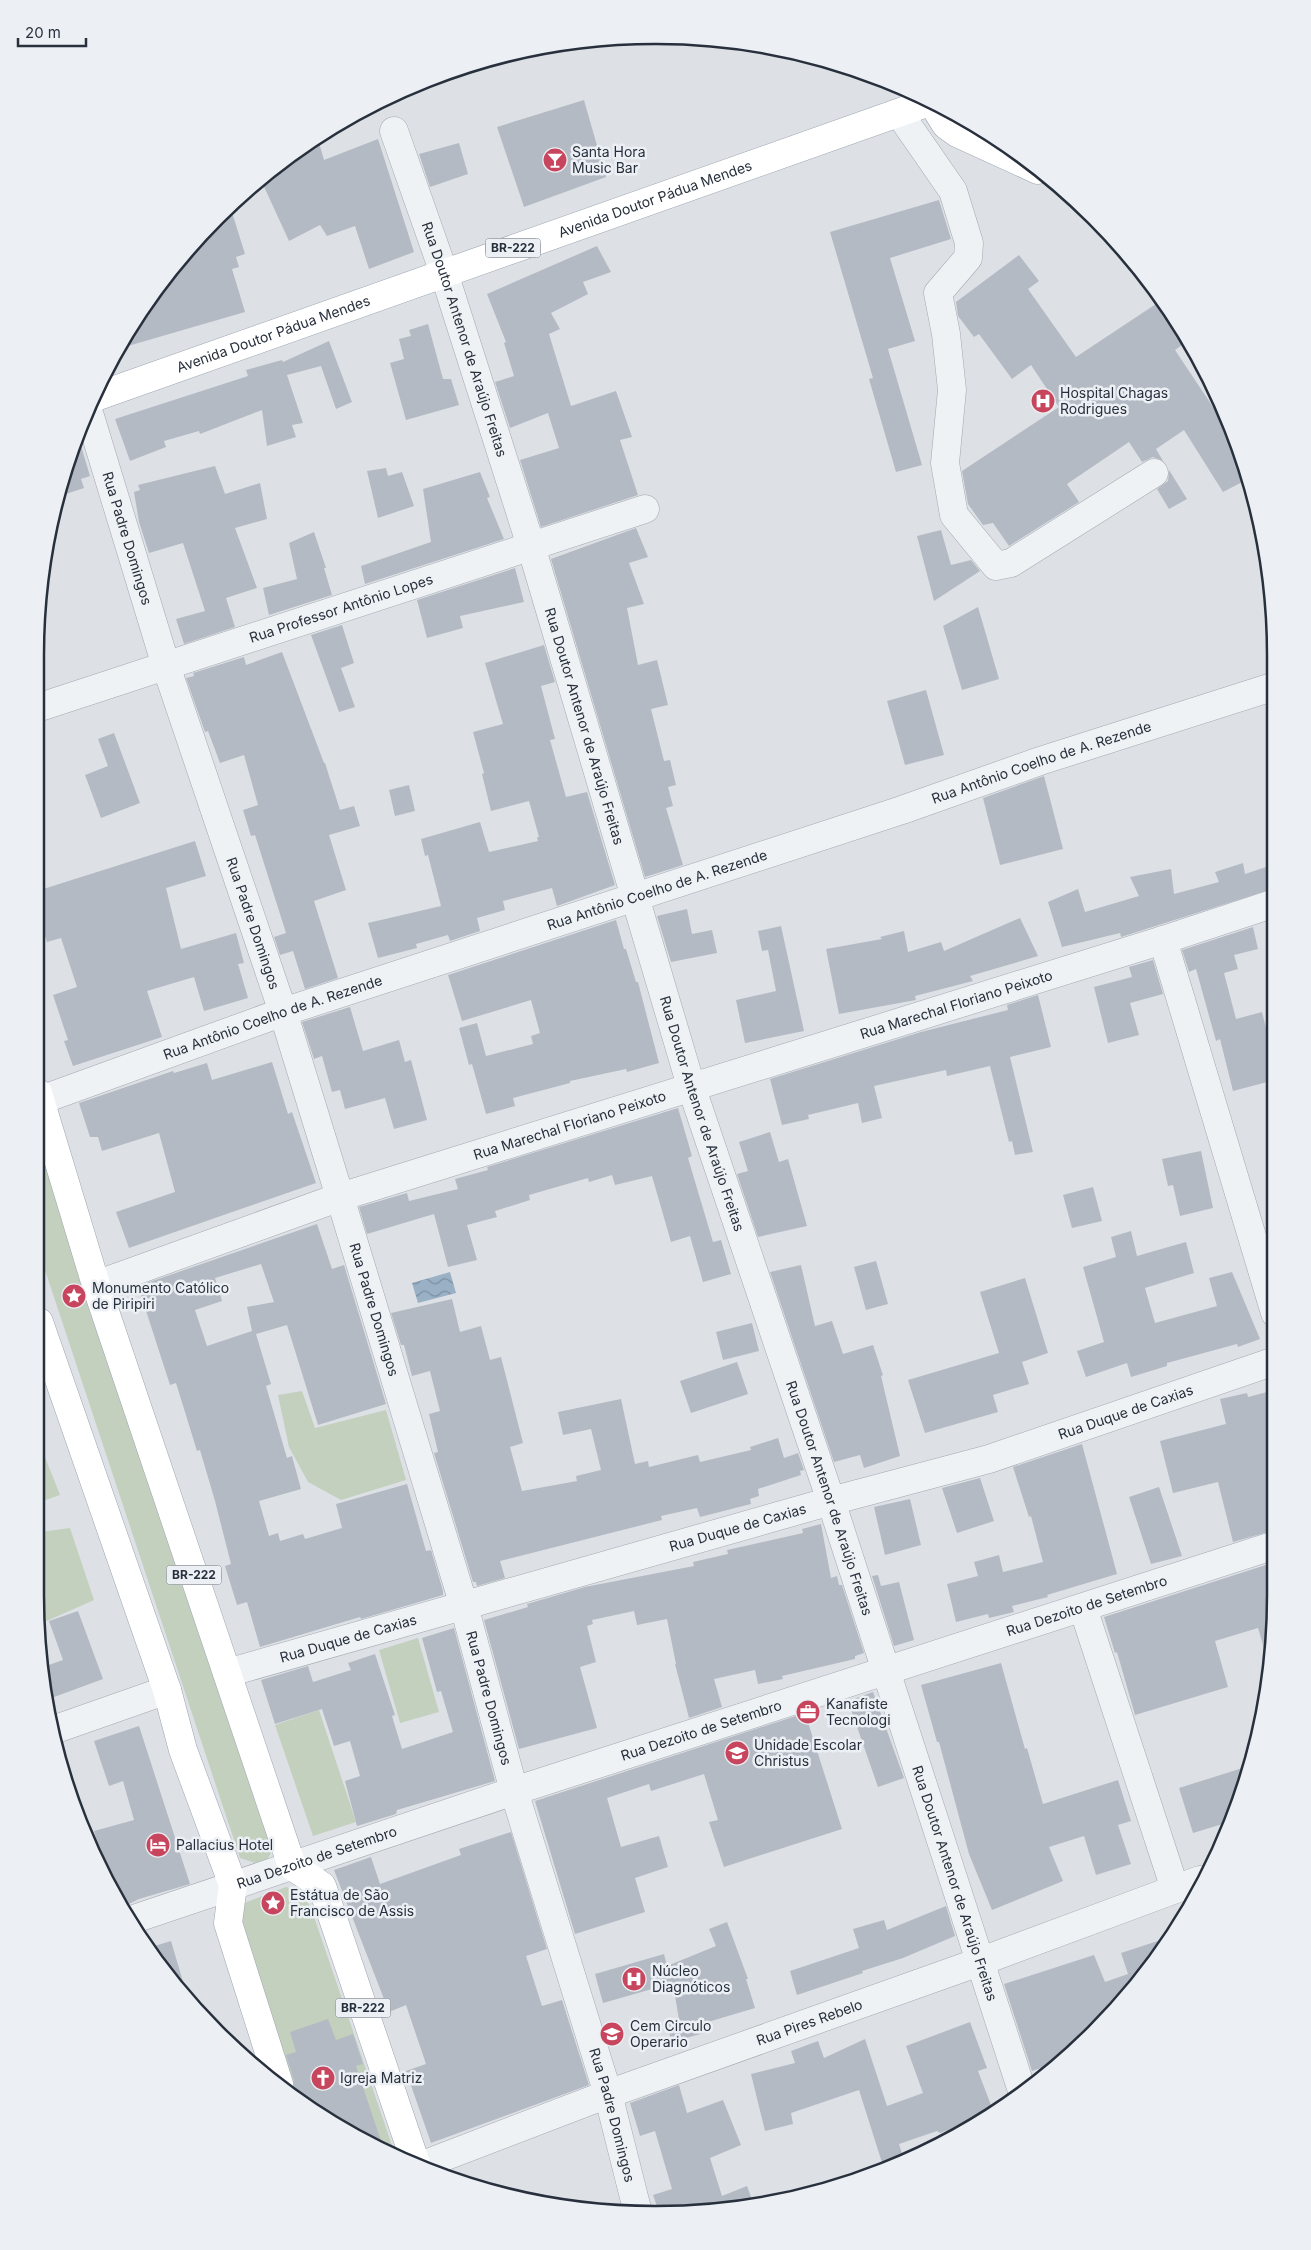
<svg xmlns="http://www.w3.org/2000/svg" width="1311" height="2250" font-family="Inter,sans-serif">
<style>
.green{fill:#c3d0be}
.water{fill:url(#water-waves)}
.building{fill:#b4bac3;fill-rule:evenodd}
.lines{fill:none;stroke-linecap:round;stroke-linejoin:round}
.minor-casing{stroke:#a3a8b0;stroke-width:29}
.major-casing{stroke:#9da6b1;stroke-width:29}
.minor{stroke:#eff2f5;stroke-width:28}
.major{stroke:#fff;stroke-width:28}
.labels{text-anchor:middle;stroke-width:5;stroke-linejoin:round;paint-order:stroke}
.shield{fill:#ecf0f4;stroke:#626a73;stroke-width:1}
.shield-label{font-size:12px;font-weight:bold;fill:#27303c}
.poi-label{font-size:14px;fill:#27303c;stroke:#ecf0f4;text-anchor:start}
.street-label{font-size:14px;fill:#27303c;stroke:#ecf0f4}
.rim{fill:none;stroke:#27303c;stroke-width:2.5}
</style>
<defs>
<pattern id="water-waves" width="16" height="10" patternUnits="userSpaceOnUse" patternTransform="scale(1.25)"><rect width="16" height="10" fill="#99b0c5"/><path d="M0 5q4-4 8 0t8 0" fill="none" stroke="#7d90a1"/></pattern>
</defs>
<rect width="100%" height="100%" fill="#dde1e6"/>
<g class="green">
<polygon points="38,1138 274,1847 264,1866 240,1858 39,1252"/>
<polygon points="302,1391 315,1428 386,1410 406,1480 341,1500 308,1482 289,1447 278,1395"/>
<polygon points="39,1442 60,1495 40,1502"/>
<polygon points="70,1528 94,1600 40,1624 40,1532"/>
<polygon points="418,1638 439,1712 400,1723 379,1650"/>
<polygon points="319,1710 356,1822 313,1836 275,1725"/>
<path d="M286 1887C300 1891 306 1897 312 1911L396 2157C363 2144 323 2121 296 2098L234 1923 242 1904Z"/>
</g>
<polygon class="water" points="450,1272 456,1293 418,1303 412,1283"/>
<g class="building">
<polygon points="584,100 606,177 524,207 497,127"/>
<polygon points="317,136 324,160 378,139 414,252 369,269 355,226 327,236 320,225 289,241 261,180"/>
<polygon points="459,143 468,174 430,187 419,154"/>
<polygon points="939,200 951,239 890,258 915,341 888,349 922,465 896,472 869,379 873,378 830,232"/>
<polygon points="230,206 245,254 236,257 239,267 232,269 245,312 121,348 139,311 217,217"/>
<polygon points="597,246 611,272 583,282 588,294 551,313 560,329 549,334 571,406 616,391 632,437 620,440 638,495 541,527 520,460 559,448 548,413 510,428 495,382 514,376 504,343 506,342 487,294"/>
<polygon points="1019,255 1039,281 1028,289 1076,357 1159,302 1189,340 1175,350 1229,431 1231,430 1243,456 1248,479 1223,492 1184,430 1156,449 1163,461 1153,457 1142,462 1129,442 1067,484 1079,502 1009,546 993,523 983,525 968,504 962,471 1059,407 1031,365 1012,379 979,334 974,337 958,316 956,302"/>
<polygon points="428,324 443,379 451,379 459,405 406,420 390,363 404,359 399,339 411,336 409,330"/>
<polygon points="329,341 352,402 336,409 321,366 287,375 303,423 292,425 296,437 267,446 262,410 200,434 199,431 164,441 166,447 130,461 115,419 248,376 246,370 282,360 283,362"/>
<polygon points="78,436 90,476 81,479 84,488 60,496 68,456"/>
<polygon points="215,466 225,494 260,483 267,519 235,528 257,588 226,598 235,627 184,644 176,619 205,611 183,543 149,553 139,522 134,492 140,490 138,485"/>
<polygon points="386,468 388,476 402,472 414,506 378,518 367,471"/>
<polygon points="1169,470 1187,499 1169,509 1157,489 1168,481"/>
<polygon points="480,472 490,497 487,498 504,539 365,584 361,566 431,542 423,489"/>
<polygon points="636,528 648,557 629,563 644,604 627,608 638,665 657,660 668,705 651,709 664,761 670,760 676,785 668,787 673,806 666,808 683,865 645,877 551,559"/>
<polygon points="941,530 951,565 971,560 980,571 934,601 917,536"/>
<polygon points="314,532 326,568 324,568 332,595 269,615 263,588 297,579 289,543"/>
<polygon points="515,568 524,602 460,616 463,628 427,638 417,600"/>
<polygon points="978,607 999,679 962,690 943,626"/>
<polygon points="342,625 354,663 341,668 355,707 339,712 311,635"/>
<polygon points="544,645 555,682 541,686 555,739 550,740 566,797 587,792 615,885 557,906 552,888 503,901 505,910 477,918 480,931 450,941 448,935 416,944 417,948 378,958 368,923 441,906 428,855 425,856 421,839 480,822 489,852 538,841 537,837 539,837 529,801 491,811 482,774 484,773 473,732 503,724 485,663"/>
<polygon points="282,652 324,763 325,763 340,810 354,806 360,826 329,835 346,890 314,901 338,978 305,989 293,951 280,955 274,937 286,933 255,835 251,836 243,810 258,805 244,755 220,763 208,731 205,732 186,678 194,676 193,673 244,657 246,665"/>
<polygon points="926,690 944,755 905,765 887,701"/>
<polygon points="114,733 140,803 101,818 85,775 108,766 98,739"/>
<polygon points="1044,776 1063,849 1000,865 983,798"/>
<polygon points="409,785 415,811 395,816 389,790"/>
<polygon points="195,841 206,876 166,888 181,949 236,933 244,963 238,964 248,998 204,1011 194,977 147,991 162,1037 73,1066 64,1041 68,1040 53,995 77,987 61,938 47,942 37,911 37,891"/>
<polygon points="1243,863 1245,874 1275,864 1275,888 1121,937 1120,933 1062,947 1048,902 1078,889 1085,912 1139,896 1130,877 1171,869 1174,894 1219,882 1215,872"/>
<polygon points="687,909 692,934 712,930 717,953 671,962 657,916"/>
<polygon points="1020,918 1038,956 970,976 973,981 915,996 916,1000 839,1014 826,949 882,939 880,937 904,931 908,952 941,942 944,951"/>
<polygon points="616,920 624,949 626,949 636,982 638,982 659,1063 627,1072 626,1069 570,1081 570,1083 513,1098 515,1106 486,1114 472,1064 469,1065 459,1028 477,1023 486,1056 533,1044 531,1036 540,1033 531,1000 462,1021 448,975"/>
<polygon points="781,926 804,1031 745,1043 736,1000 776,991 768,950 762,951 758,931"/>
<polygon points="1253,927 1258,949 1234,955 1238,969 1224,973 1236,1019 1262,1012 1275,1063 1275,1080 1233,1091 1220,1039 1216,1041 1196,969 1189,972 1182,950"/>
<polygon points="1153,960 1163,994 1130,1003 1139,1035 1108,1043 1094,987 1132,977 1129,967"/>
<polygon points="1038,995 1051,1047 1010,1057 1033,1152 1015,1155 1012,1141 1009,1142 990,1066 947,1076 946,1070 874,1086 882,1118 862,1123 858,1103 808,1115 809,1119 782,1125 770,1079 921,1032 1008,1010 1007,1005"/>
<polygon points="350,1007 363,1051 399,1040 405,1062 411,1060 427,1120 394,1129 385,1098 345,1109 340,1090 332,1092 322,1056 314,1059 302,1022"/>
<polygon points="272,1062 288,1114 292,1112 316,1183 129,1248 116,1212 175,1192 159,1133 102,1151 98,1137 90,1137 79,1103 173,1071 174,1073 207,1063 212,1080"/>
<polygon points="678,1108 692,1156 688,1158 713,1242 721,1240 731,1274 703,1282 690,1236 671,1242 652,1176 615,1185 612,1175 589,1182 588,1178 529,1195 530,1200 495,1211 497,1217 467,1225 477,1260 448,1267 434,1214 367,1234 359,1207 407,1193 409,1201 458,1189 455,1179 488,1170 487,1167"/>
<polygon points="770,1132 779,1162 788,1159 807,1226 758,1237 737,1174 748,1171 739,1142"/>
<polygon points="1201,1151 1213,1208 1180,1216 1173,1185 1168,1186 1162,1159"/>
<polygon points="1093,1187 1102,1221 1072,1228 1063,1195"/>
<path d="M317 1224 332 1269 344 1265 386 1404 318 1425 287 1325 256 1334 271 1384 266 1386 287 1458 292 1456 301 1489 259 1501 269 1536 278 1533 280 1541 303 1534 305 1539 342 1528 336 1504 407 1484 426 1551 431 1550 443 1591V1595L361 1619 360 1617 260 1647 247 1602 237 1605 225 1566 231 1564 215 1501 200 1450 197 1451 176 1383 170 1385 138 1286ZM261 1264 274 1302 247 1307 252 1331 207 1346 195 1310 222 1301 215 1278Z"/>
<polygon points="1131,1231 1137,1256 1186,1242 1194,1273 1145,1288 1155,1323 1217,1306 1209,1278 1232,1272 1260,1339 1238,1347 1237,1344 1167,1363 1167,1366 1131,1377 1127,1363 1086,1377 1077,1351 1104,1342 1083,1267 1116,1257 1111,1237"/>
<polygon points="876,1261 888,1304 866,1310 854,1267"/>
<polygon points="801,1265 815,1326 832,1321 843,1354 873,1345 883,1375 881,1376 900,1456 864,1468 860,1455 834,1462 770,1272"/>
<polygon points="1025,1278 1048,1353 1022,1362 1029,1384 993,1395 998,1412 925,1433 908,1380 999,1353 980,1292"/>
<polygon points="452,1299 460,1332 481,1326 490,1360 501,1357 523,1443 510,1447 522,1491 577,1481 576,1476 601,1470 591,1429 563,1435 558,1412 621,1399 635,1464 648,1461 649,1467 698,1455 700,1462 751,1450 750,1447 778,1438 784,1458 798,1453 804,1470 800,1471 801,1475 758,1489 759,1496 750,1499 751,1504 700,1517 697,1508 661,1516 662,1520 500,1561 505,1578 477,1586 476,1582 473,1582 434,1453 438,1452 429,1414 440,1411 430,1371 412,1376 404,1345 401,1345 391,1313"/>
<polygon points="752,1323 759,1351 723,1360 716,1332"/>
<polygon points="737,1362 748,1394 691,1413 680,1381"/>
<polygon points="1275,1390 1275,1530 1233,1542 1218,1482 1173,1493 1160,1441 1226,1424 1220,1399 1247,1393 1248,1397"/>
<polygon points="1082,1444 1117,1574 1047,1595 1048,1597 1012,1606 1014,1612 989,1618 988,1614 956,1622 947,1584 978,1576 974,1562 999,1555 1003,1572 1043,1562 1031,1516 1029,1517 1013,1467"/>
<polygon points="980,1478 994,1521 957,1533 942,1488"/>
<polygon points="1159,1487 1182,1556 1151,1564 1129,1497"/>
<polygon points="910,1499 921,1545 885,1555 874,1507"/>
<polygon points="821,1524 831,1578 837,1576 839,1585 842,1585 864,1653 855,1656 855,1659 782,1676 783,1679 758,1684 755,1670 714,1679 722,1707 689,1718 675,1664 676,1664 667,1619 637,1625 634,1611 592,1620 593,1624 587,1626 596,1662 580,1667 597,1728 519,1749 484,1620 528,1607 527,1604 585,1587 694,1566 693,1562 728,1554 727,1550 803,1533 802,1529"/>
<polygon points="1275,1562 1275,1635 1269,1665 1258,1628 1215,1641 1228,1687 1135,1715 1117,1652 1115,1653 1104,1617"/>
<polygon points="878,1575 881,1586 899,1582 914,1640 894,1646 872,1576"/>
<polygon points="78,1611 103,1679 46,1700 40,1668 63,1660 49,1621"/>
<polygon points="454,1628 495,1781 397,1810 396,1814 357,1826 345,1781 360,1776 350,1741 334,1746 322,1709 275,1724 261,1680 308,1666 313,1682 351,1670 348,1663 375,1654 395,1715 392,1716 402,1749 453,1732 441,1691 437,1692 422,1638"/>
<polygon points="1001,1663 1025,1749 1027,1748 1043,1804 1118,1780 1131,1821 1118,1825 1131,1864 1096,1875 1084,1836 1049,1847 1063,1881 992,1910 969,1854 939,1742 937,1742 921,1685"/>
<polygon points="873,1692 904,1778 878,1787 848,1701"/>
<polygon points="805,1713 842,1829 724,1867 709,1822 718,1820 704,1774 651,1791 649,1784 607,1798 621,1847 659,1836 668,1867 635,1878 645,1912 575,1934 535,1801"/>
<polygon points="139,1726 190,1884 139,1899 123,1907 104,1878 107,1877 94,1831 134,1820 123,1781 109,1786 94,1741"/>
<polygon points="1249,1766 1243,1794 1229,1822 1193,1833 1179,1788"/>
<polygon points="511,1832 547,1949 526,1956 542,2006 562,2000 589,2085 431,2143 406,2071 426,2064 406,2005 389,2012 334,1870 371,1857 380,1884 461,1855 459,1849"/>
<polygon points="946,1906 955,1936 903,1958 862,1971 863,1973 797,1995 790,1971 859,1948 853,1929 884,1920 887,1930"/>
<polygon points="727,1922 748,1979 746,1979 755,2008 708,2022 711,2031 672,2042 666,2023 679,2020 673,1983 603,2003 595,1974 664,1954 667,1966 716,1946 709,1929"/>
<polygon points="1173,1936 1122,2004 1061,2061 1032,2071 1004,1984 1094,1955 1105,1982 1128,1974 1121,1953"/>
<polygon points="171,1941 189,2002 163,1972 148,1948"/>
<polygon points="328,2019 336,2040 353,2034 363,2064 356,2066 385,2153 311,2110 291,2094 294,2087 294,2080 286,2055 296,2052 290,2032"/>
<polygon points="970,2022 987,2068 978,2071 994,2113 940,2133 937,2131 899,2144 904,2160 884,2169 859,2090 791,2113 793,2124 765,2131 751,2074 795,2063 791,2051 818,2041 824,2058 865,2039 887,2106 923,2093 906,2046"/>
<polygon points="679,2085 687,2113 723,2100 741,2145 710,2158 722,2196 747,2186 754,2205 660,2215 653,2195 672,2189 655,2131 640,2136 630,2103"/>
</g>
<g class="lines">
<defs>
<g id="minor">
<polyline points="899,113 953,191 969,243 968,258 938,293 946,334 952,390 945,463 954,515 996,566 1011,563 1154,473"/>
<path id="s1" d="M394 131 444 273 531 546 691 1086 831 1501 1023 2094"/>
<path id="s2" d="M89 413 166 666 283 1012 340 1197 464 1606 514 1791 608 2094 638 2213"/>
<path id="s3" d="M37 708 645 509"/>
<polyline points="1163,940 1275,1313"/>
<path id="s4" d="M41 1100 283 1012 902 810 1040 761 1275 686"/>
<path id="s5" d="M96 1285 340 1197 1163 940 1275 903"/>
<polyline points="1083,1608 1175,1889"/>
<path id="s6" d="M227 1673 831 1501 989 1459 1275 1361"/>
<polyline points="53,1730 167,1690"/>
<path id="s7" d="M131 1920 514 1791 1275 1545"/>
<path id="s8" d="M420 2166 608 2094 979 1962 1200 1880"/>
</g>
<g id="major">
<polyline points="933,104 946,125 957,133 1038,170"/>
<path id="s9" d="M98 396 929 102"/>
<polyline points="38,1093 96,1285 292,1866 322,1886 416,2164"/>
<polyline points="39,1322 167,1690 183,1750 233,1885 228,1923 279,2084"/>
</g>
</defs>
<use href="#minor" class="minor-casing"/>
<use href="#major" class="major-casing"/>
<use href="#minor" class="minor"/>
<use href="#major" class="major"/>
</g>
<defs>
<symbol id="bar-disc" viewBox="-11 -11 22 22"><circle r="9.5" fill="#c8455e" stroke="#ecf0f4"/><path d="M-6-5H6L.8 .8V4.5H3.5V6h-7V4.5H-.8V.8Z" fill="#fff"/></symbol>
<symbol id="hospital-disc" viewBox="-11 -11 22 22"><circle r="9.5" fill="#c8455e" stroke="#ecf0f4"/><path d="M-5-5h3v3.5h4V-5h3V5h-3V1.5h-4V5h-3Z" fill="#fff"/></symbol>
<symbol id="sight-disc" viewBox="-11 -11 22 22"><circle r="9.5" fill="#c8455e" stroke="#ecf0f4"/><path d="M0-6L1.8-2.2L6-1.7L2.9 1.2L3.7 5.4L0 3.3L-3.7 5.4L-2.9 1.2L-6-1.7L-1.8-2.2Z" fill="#fff"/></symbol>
<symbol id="office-disc" viewBox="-11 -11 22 22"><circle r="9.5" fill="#c8455e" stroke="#ecf0f4"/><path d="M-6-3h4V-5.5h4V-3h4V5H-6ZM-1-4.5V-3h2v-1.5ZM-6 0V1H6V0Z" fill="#fff"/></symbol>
<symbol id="school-disc" viewBox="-11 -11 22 22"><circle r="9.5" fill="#c8455e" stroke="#ecf0f4"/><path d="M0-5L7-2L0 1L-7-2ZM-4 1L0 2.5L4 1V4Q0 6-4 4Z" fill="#fff"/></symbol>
<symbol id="hotel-disc" viewBox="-11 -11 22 22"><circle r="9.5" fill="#c8455e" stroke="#ecf0f4"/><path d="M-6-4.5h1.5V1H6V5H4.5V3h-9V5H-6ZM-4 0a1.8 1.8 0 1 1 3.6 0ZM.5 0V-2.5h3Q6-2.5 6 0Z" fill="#fff"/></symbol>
<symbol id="church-disc" viewBox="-11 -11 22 22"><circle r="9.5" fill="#c8455e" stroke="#ecf0f4"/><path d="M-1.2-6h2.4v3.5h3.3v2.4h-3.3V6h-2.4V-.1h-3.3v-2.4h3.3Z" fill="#fff"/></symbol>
</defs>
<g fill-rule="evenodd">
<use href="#bar-disc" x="541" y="146" width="28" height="28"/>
<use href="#hospital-disc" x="1029" y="387" width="28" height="28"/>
<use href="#sight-disc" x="60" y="1282" width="28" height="28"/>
<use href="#office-disc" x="794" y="1698" width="28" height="28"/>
<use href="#school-disc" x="723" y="1739" width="28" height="28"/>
<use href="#hotel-disc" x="144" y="1831" width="28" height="28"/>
<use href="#sight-disc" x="259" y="1889" width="28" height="28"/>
<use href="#hospital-disc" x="620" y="1965" width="28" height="28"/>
<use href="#school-disc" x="598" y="2020" width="28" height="28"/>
<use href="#church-disc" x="309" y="2064" width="28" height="28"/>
</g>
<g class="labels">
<g class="shield">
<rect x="485.5" y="238.5" width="55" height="19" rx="4"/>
<rect x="166.5" y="1565.5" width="55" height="19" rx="4"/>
<rect x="335.5" y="1998.5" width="55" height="19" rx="4"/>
</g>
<g class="shield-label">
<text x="513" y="252">BR-222</text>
<text x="194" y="1579">BR-222</text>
<text x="363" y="2012">BR-222</text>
</g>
<g class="poi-label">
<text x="572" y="157">Santa Hora<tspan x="572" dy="16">Music Bar</tspan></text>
<text x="1060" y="398">Hospital Chagas<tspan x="1060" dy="16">Rodrigues</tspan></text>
<text x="92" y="1293">Monumento Católico<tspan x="92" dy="16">de Piripiri</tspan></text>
<text x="826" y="1709">Kanafiste<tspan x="826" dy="16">Tecnologi</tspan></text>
<text x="754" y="1750">Unidade Escolar<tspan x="754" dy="16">Christus</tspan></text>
<text x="176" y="1850">Pallacius Hotel</text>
<text x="290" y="1900">Estátua de São<tspan x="290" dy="16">Francisco de Assis</tspan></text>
<text x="652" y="1976">Núcleo<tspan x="652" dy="16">Diagnóticos</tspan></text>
<text x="630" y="2031">Cem Circulo<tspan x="630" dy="16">Operario</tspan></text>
<text x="340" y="2083">Igreja Matriz</text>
</g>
<g class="street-label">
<text dy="5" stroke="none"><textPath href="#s9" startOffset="591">Avenida Doutor Pádua Mendes</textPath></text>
<text dy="5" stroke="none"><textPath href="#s9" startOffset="186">Avenida Doutor Pádua Mendes</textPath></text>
<text dy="5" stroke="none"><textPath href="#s1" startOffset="220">Rua Doutor Antenor de Araújo Freitas</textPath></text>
<text dy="5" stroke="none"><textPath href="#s2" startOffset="131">Rua Padre Domingos</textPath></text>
<text dy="5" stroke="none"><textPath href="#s3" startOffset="320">Rua Professor Antônio Lopes</textPath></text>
<text dy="5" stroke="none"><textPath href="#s1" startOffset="625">Rua Doutor Antenor de Araújo Freitas</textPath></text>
<text dy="5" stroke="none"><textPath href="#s4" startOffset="1056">Rua Antônio Coelho de A. Rezende</textPath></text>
<text dy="5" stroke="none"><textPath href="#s4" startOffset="651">Rua Antônio Coelho de A. Rezende</textPath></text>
<text dy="5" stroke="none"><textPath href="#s2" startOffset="536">Rua Padre Domingos</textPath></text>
<text dy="5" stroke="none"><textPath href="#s5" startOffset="905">Rua Marechal Floriano Peixoto</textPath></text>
<text dy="5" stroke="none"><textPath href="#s4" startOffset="246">Rua Antônio Coelho de A. Rezende</textPath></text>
<text dy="5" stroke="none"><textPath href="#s1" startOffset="1030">Rua Doutor Antenor de Araújo Freitas</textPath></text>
<text dy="5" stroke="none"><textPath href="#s5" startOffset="500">Rua Marechal Floriano Peixoto</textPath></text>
<text dy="5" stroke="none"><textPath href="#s2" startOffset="941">Rua Padre Domingos</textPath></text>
<text dy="5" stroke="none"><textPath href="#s6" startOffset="936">Rua Duque de Caxias</textPath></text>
<text dy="5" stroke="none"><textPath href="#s1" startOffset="1435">Rua Doutor Antenor de Araújo Freitas</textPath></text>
<text dy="5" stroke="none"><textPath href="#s6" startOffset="531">Rua Duque de Caxias</textPath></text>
<text dy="5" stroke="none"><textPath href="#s7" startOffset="1006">Rua Dezoito de Setembro</textPath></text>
<text dy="5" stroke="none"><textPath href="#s6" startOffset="126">Rua Duque de Caxias</textPath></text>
<text dy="5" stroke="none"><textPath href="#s2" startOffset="1346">Rua Padre Domingos</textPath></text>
<text dy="5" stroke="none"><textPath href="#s7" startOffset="601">Rua Dezoito de Setembro</textPath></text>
<text dy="5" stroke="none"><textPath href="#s7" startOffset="196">Rua Dezoito de Setembro</textPath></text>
<text dy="5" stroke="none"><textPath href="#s1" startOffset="1840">Rua Doutor Antenor de Araújo Freitas</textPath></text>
<text dy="5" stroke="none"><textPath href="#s8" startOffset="415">Rua Pires Rebelo</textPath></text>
<text dy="5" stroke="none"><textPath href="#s2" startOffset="1781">Rua Padre Domingos</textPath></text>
</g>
</g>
<path d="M0 0H1311V2250H0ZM655 44H656A611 611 0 0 1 1267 655V1595A611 611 0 0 1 656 2206H655A611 611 0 0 1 44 1595V655A611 611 0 0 1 655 44Z" fill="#ecf0f4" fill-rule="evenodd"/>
<path class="rim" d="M655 44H656A611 611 0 0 1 1267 655V1595A611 611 0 0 1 656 2206H655A611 611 0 0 1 44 1595V655A611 611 0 0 1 655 44Z"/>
<path d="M18 38v8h68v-8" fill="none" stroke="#27303c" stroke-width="2.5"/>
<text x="25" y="38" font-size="15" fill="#27303c" stroke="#ecf0f4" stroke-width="4" paint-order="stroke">20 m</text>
</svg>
